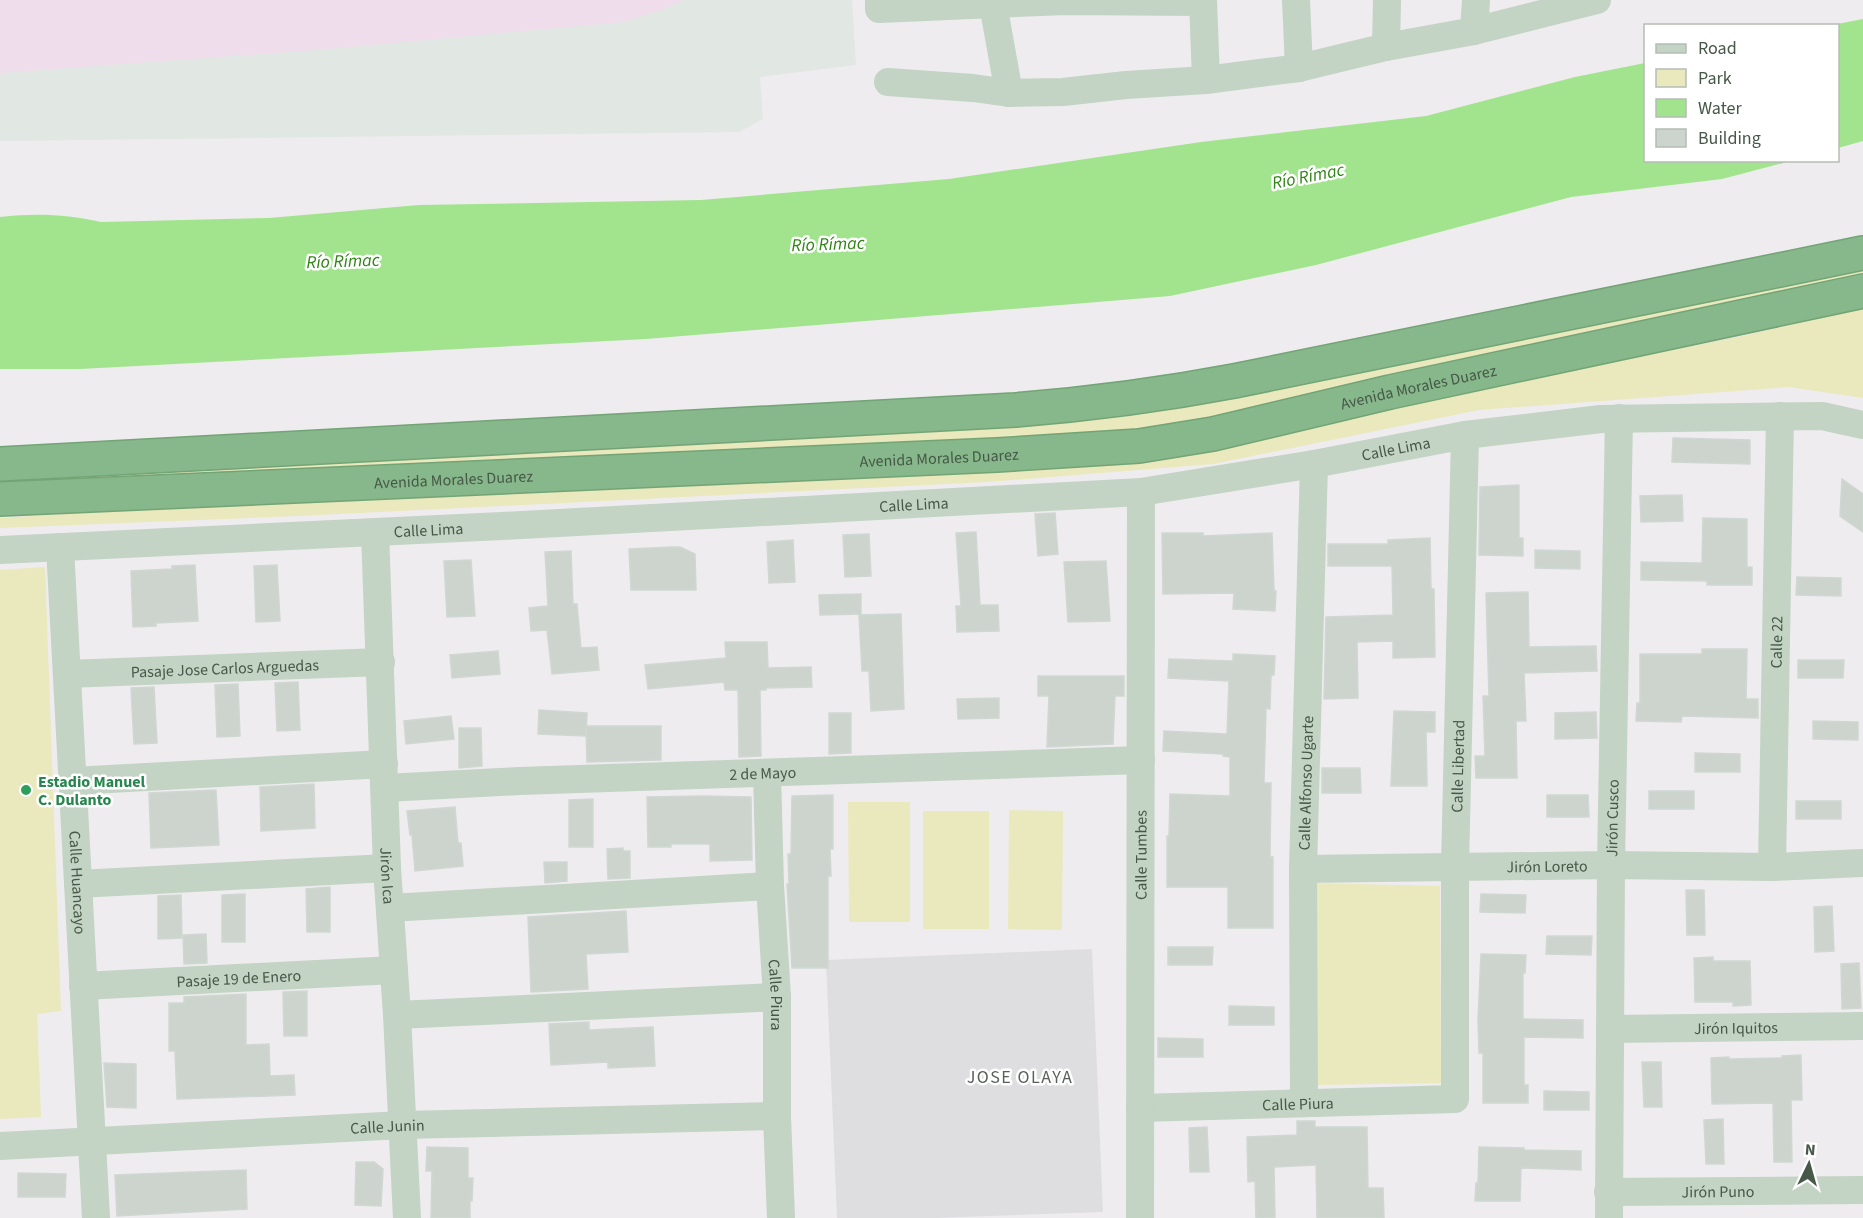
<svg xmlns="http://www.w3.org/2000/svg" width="1863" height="1218" font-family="'Source Sans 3',sans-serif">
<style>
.education{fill:#dedde0}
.airport{fill:#e1e7e2}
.green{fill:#eae8bd}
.sand{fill:#f0ddeb}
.water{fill:#a1e48d}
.building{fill:#ccd4cd;stroke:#d0d7d2;stroke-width:1.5}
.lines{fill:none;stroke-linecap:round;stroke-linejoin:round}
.highway-casing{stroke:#72a476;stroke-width:36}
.minor{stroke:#c3d3c4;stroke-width:28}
.highway{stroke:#87b88b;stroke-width:33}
.leisure-dot{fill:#2e9e5b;stroke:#fff;stroke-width:2}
.labels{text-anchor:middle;stroke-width:5;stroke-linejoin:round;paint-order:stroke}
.street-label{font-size:16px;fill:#465847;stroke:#fff}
.leisure-label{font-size:16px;font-weight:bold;fill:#27864d;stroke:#fff;text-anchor:start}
.water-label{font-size:18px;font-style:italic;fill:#308516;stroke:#fff}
.neighbourhood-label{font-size:18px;letter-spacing:1.5px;fill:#59605a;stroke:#fff}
</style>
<rect width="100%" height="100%" fill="#eeecef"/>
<polygon class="education" points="1092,949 1103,1212 935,1218 837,1218 826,960"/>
<polygon class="airport" points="0,0 852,0 856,65 760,77 763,119 739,132 0,141"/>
<g class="green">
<polygon points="1863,264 1863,280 1271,406 1146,428 982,441 0,484 0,474 1043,418"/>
<polygon points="1863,308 1863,398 1789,387 1479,410 1213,464 987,482 299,516 0,528 0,518 476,488 989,469 1499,385 1742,336"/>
<polygon points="45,567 61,1011 37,1014 41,1117 0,1119 0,570"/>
<polygon points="848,802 910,802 910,922 849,922"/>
<polygon points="1009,810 1063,811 1062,930 1008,929"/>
<rect x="923" y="811" width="66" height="118"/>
<polygon points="1312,883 1440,886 1441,1083 1315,1085"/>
</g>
<polygon class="sand" points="0,0 684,0 664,9 623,22 328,49 0,73"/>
<g class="water">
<polygon points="1863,19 1863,141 1838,148 1838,26 1832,25"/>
<path d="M1645 63 1646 160 1791 161 1722 179 1571 197 1316 265 1170 296 646 339 80 369H0V217C36 213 65 214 101 222L269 218 419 205 701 200 949 179 1201 142 1426 116 1575 77Z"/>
</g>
<g class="building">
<polygon points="1673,438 1750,440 1750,464 1672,462"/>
<polygon points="1842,479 1863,494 1863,532 1840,516"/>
<polygon points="1519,485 1519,538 1523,538 1523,556 1479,555 1480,487"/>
<polygon points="1682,495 1683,521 1641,522 1640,496"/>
<polygon points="1055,513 1058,554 1038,556 1035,514"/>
<polygon points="1703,518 1747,519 1747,567 1752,567 1752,585 1707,585 1707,581 1641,580 1641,562 1702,563"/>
<polygon points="976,532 980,605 998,605 999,631 957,632 956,606 961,606 956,533"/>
<polygon points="1162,533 1203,533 1203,536 1272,533 1274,591 1276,591 1275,611 1233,609 1234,593 1163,594"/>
<polygon points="869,534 871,576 845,577 843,535"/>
<polygon points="1430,538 1431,589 1434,589 1435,657 1393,658 1393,641 1357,642 1358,698 1324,699 1326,617 1393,615 1392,566 1328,566 1328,544 1388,544 1388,540"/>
<polygon points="793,540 795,582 769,583 767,542"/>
<polygon points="672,547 680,547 695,554 696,590 631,590 629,549"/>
<polygon points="1535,550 1580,551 1580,569 1535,568"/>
<polygon points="571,551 573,604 577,604 581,648 597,647 599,670 552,674 547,630 531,631 529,608 548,606 545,552"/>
<polygon points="471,560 475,616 447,617 444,561"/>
<polygon points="1106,561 1110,621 1068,622 1064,562"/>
<polygon points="195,565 198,621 156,623 156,626 133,627 131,571 172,569 172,566"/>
<polygon points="277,565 280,621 256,622 254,566"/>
<polygon points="1797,577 1841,578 1841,596 1796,595"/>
<polygon points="1528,592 1529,647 1596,646 1597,671 1524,673 1526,721 1516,721 1517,778 1476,778 1475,756 1485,756 1483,696 1489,696 1486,593"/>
<polygon points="861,594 861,614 820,615 819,595"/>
<polygon points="901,614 904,709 871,711 869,671 862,671 859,615"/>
<polygon points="725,642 767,642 768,668 811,667 812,687 766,688 766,690 760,690 761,756 739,757 738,690 725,690 724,682 648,689 645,665 726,658"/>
<polygon points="1702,649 1747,649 1746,699 1758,699 1758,718 1682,716 1681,722 1636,721 1637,703 1640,703 1640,654 1702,654"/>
<polygon points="498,651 500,674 452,678 450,655"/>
<polygon points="1233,654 1275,656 1274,675 1271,675 1270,709 1266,708 1264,783 1271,783 1270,857 1273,857 1273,928 1228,928 1228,887 1167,887 1167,836 1169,836 1170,794 1230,796 1230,757 1223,756 1223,754 1163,751 1164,731 1227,734 1229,681 1168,678 1169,659 1233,661"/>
<polygon points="1798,660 1844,660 1843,678 1798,678"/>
<polygon points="1038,676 1124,676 1124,696 1115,696 1113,744 1047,747 1049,696 1038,696"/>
<polygon points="298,682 300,730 277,731 275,683"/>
<polygon points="238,684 240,736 217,737 215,685"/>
<polygon points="154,687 157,743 134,744 131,688"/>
<polygon points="999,698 999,718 958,719 957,699"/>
<polygon points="539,710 587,713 586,736 538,734"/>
<polygon points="1394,711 1435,712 1435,732 1426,732 1427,786 1391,786"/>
<polygon points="1596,712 1597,738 1555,739 1555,713"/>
<polygon points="829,713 851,713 851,753 829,754"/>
<polygon points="451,716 454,739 406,744 404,721"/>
<polygon points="1813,721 1858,722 1858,740 1813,739"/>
<polygon points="586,726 661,726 661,760 587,762"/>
<polygon points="459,728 481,728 482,766 459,768"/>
<polygon points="1695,753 1740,754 1740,772 1695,772"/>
<polygon points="1322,768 1360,768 1361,793 1322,793"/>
<polygon points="314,784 315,828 261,831 260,787"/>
<polygon points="216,790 219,845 151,848 149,793"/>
<rect x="1649" y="791" width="45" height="18"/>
<polygon points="833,795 833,849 830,849 831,876 828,876 828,968 792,968 787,884 789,884 788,854 791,854 792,796"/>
<polygon points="1547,795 1588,795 1589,817 1547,817"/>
<polygon points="704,796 751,797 752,860 710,861 710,844 671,844 671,847 648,847 647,797"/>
<polygon points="593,799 593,847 569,847 569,800"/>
<rect x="1796" y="801" width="45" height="18"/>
<polygon points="455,807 458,843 461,843 463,866 415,871 412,835 410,835 407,811"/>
<polygon points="623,848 623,851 630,851 630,878 608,879 607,849"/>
<polygon points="544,862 567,862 567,881 545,883"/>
<polygon points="330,887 330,932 307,932 306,889"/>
<polygon points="1686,890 1704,890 1705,935 1687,935"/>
<polygon points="245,894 245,942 222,942 222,895"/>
<polygon points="1481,894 1526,895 1525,913 1480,912"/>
<polygon points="181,895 182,938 158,939 158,896"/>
<polygon points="1832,906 1834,951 1815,952 1814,907"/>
<polygon points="626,911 628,952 586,954 588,989 531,992 528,917"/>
<polygon points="206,934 207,963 184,964 183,935"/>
<polygon points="1547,936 1592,936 1591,955 1546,954"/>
<polygon points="1168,947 1213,947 1212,965 1168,965"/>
<polygon points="1481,954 1526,955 1525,973 1523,973 1523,1019 1583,1020 1583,1038 1524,1037 1524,1085 1528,1085 1528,1103 1483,1103 1483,1053 1479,1053 1478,1019"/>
<polygon points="1713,957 1713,961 1750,961 1751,1005 1733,1006 1733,1002 1695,1002 1694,958"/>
<polygon points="1859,963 1861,1008 1842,1009 1841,964"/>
<polygon points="307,991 307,1036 284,1036 283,992"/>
<polygon points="246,994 246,1045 269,1044 270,1076 294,1075 295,1095 177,1099 175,1051 169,1051 169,1003 184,1003 184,997"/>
<polygon points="1229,1006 1274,1007 1274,1025 1229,1025"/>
<polygon points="589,1022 589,1030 653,1027 655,1066 608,1068 608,1062 551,1065 549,1024"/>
<polygon points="1158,1038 1203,1039 1203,1057 1158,1057"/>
<polygon points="1801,1055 1802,1100 1791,1100 1792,1162 1774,1162 1773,1103 1712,1104 1711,1058 1729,1057 1729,1059 1782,1058 1782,1056"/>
<polygon points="1642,1062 1661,1062 1662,1107 1644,1107"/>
<polygon points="104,1063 136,1064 136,1108 107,1107"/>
<polygon points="1544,1091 1589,1092 1589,1110 1544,1110"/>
<polygon points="1723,1119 1724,1164 1706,1164 1704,1120"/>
<polygon points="1297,1121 1315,1121 1315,1127 1367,1127 1368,1188 1383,1188 1384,1218 1317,1218 1316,1165 1274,1167 1275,1218 1256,1218 1255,1181 1248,1182 1247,1137 1297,1135"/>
<polygon points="1207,1127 1209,1172 1190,1172 1189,1128"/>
<polygon points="427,1147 468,1148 468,1178 473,1178 472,1201 470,1201 470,1218 431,1218 432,1171 426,1171"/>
<polygon points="1479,1147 1524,1148 1524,1150 1581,1151 1581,1170 1521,1168 1520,1201 1475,1201 1476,1183 1478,1183"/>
<polygon points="356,1162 374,1162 383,1169 381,1206 355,1205"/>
<polygon points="246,1170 247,1209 117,1216 115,1175"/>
<polygon points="18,1173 66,1174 65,1197 18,1197"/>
</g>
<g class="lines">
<defs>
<g id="highway">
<path d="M0 464 1015 410C1090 404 1160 395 1234 381L1863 253"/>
<path id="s17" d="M0 499 997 455 1139 446 1213 434 1390 392 1863 291"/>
</g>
</defs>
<use href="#highway" class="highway-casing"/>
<g class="minor">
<polyline points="879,0 879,9 1065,1 1203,2"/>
<polyline points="1203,0 1206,80"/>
<polyline points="1296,0 1299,68"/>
<polyline points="993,4 1009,93"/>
<polyline points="1474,31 1476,0"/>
<polyline points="1386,47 1387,0"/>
<polyline points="888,82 973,88 1009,93 1063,92 1126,85 1206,80 1299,68 1386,47 1474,31 1597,0"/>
<path id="s1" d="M375 532 387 868 397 1015 407 1218"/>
<path id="s2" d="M60 547 96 1218"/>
<path id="s3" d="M0 550 502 526 1141 492 1314 464 1465 435 1601 419 1822 416 1863 425"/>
<path id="s4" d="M67 674 381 662"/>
<path id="s5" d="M767 773 770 886 777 997V1116L781 1218"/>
<polyline points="73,781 384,764"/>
<path id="s6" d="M385 788 520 781 1141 760"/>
<path id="s7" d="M1772 867 1780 416"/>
<path id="s8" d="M1303 869 1611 865 1772 867 1863 863"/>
<polyline points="78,884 387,868"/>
<polyline points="390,908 770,886"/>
<path id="s9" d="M83 986 394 970"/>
<polyline points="397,1015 777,997"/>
<path id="s10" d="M1610 1029 1863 1026"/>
<path id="s11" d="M1304 1103 1303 869 1314 464"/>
<path id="s12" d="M1140 1108 1455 1099V867L1465 435"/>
<path id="s13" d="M0 1146 403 1125 777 1116"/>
<path id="s14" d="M1608 1192 1863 1190"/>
<path id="s15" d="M1140 1218 1141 492"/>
<path id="s16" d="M1609 1218 1611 865 1619 418"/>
</g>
<use href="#highway" class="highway"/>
</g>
<circle class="leisure-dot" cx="26" cy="790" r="6"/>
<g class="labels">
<g class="street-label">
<text dy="6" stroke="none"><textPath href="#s17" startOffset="1426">Avenida Morales Duarez</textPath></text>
<text dy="6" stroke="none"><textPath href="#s3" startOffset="1401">Calle Lima</textPath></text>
<text dy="6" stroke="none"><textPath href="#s17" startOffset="940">Avenida Morales Duarez</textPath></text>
<text dy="6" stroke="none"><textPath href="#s17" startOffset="454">Avenida Morales Duarez</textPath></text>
<text dy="6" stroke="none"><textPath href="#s3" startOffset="915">Calle Lima</textPath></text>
<text dy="6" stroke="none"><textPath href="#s3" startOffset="429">Calle Lima</textPath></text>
<text dy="6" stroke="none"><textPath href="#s7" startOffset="225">Calle 22</textPath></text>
<text dy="6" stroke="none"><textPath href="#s4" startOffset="158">Pasaje Jose Carlos Arguedas</textPath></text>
<text dy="6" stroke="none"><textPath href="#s12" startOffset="648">Calle Libertad</textPath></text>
<text dy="6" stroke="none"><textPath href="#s6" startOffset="378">2 de Mayo</textPath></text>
<text dy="6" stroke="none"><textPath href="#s11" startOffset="320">Calle Alfonso Ugarte</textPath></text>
<text dy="6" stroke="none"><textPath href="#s16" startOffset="400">Jirón Cusco</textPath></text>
<text dy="6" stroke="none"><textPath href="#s15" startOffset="363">Calle Tumbes</textPath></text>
<text dy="6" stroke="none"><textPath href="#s8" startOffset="244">Jirón Loreto</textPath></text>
<text dy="6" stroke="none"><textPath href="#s1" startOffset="344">Jirón Ica</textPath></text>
<text dy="6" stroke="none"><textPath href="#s2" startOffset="336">Calle Huancayo</textPath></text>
<text dy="6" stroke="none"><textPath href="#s9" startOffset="156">Pasaje 19 de Enero</textPath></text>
<text dy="6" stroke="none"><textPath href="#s5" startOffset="222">Calle Piura</textPath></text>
<text dy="6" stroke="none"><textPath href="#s10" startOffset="126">Jirón Iquitos</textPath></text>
<text dy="6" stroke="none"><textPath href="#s12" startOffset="158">Calle Piura</textPath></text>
<text dy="6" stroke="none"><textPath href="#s13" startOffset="388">Calle Junin</textPath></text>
<text dy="6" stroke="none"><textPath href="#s14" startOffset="110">Jirón Puno</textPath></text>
</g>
<g class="leisure-label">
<text x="38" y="787">Estadio Manuel<tspan x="38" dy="18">C. Dulanto</tspan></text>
</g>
<g class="water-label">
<text transform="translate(1308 176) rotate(-11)" y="6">Río Rímac</text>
<text transform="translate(828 244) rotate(-2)" y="6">Río Rímac</text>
<text transform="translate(343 261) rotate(-2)" y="6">Río Rímac</text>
</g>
<g class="neighbourhood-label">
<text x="1020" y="1083">JOSE OLAYA</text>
</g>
</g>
<rect x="1644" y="24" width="195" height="138" fill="#ffffff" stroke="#b5bcb5" stroke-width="1.5"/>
<rect x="1656" y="44" width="30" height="9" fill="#c3d3c4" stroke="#b5bcb5" stroke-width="1.5"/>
<text x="1698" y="54" font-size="18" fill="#465847">Road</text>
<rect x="1656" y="69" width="30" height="18" fill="#eae8bd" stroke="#b5bcb5" stroke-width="1.5"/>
<text x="1698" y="84" font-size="18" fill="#465847">Park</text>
<rect x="1656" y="99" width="30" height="18" fill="#a1e48d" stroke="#b5bcb5" stroke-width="1.5"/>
<text x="1698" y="114" font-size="18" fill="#465847">Water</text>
<rect x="1656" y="129" width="30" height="18" fill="#ccd4cd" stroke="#b5bcb5" stroke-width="1.5"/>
<text x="1698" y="144" font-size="18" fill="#465847">Building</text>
<g transform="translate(1809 1164) rotate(5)" stroke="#ffffff" stroke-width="4.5" paint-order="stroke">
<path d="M0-4.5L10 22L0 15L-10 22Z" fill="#465847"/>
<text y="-9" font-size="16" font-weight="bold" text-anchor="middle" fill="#465847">N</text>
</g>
</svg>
